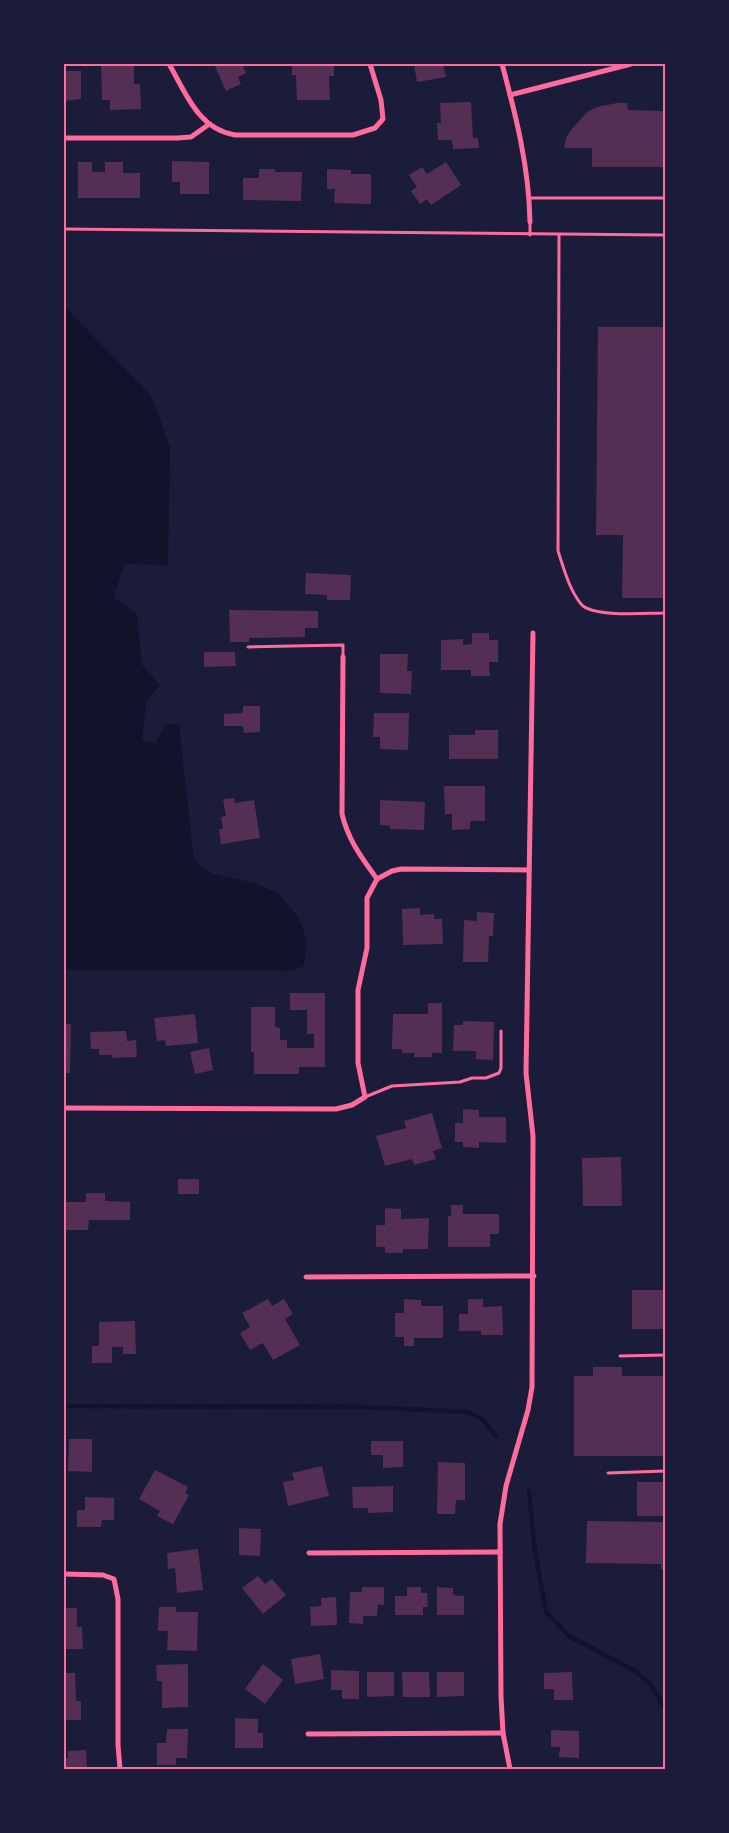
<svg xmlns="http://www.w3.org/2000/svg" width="729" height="1833" font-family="Rubik,sans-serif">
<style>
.water{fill:#12122b}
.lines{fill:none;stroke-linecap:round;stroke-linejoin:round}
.stream{stroke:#12122b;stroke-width:4.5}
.building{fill:#542f53}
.service{stroke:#ff6b9d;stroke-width:3}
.minor{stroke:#ff6b9d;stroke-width:5}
.neatline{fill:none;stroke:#ff6b9d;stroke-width:2}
</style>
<rect width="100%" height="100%" fill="#1b1b3a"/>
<polygon class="water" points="64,306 152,397 170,447 168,565 124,564 114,597 137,614 142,665 160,685 146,702 142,741 155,743 166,724 179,725 194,860 213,874 255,883 279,894 298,917 307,940 304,966 291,971 64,970"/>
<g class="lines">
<g class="stream">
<polyline points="64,1406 363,1407 468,1412 482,1419 496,1436"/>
<polyline points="529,1491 535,1551 546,1612 569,1636 635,1671 650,1684 665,1708"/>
</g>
</g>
<g class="building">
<polygon points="101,64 134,64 134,84 140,84 141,109 110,110 110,100 102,100"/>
<polygon points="214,64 242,64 246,73 238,77 241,84 226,91"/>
<polygon points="292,64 334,64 334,76 329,76 330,100 297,100 296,75 292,75"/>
<polygon points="414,64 443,64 446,77 417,82"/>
<polygon points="64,71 81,71 81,99 64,101"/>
<polygon points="471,102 473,138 478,138 479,148 453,149 452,140 438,140 437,123 441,123 440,103"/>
<polygon points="617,103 627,103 628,110 665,111 665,167 592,167 592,148 564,148 566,138 571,130 587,112 597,107"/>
<polygon points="172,161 209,162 209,194 180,194 180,182 172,182"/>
<polygon points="78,162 92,162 92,172 105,172 105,162 123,162 123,173 140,173 140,198 78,198"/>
<polygon points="446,162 461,185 431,205 427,199 420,204 411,191 417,187 409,175 422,167 427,174"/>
<polygon points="259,169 275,169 275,172 302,172 301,201 243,200 243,178 259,178"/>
<polygon points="327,169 351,170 351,174 371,174 371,204 334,203 335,189 327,189"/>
<polygon points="598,327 665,327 665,598 622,598 623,535 596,535"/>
<polygon points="306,573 351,575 350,600 327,600 327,595 305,594"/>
<polygon points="229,610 318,611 318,628 305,628 305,637 249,638 249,642 230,642"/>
<polygon points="472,633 489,633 489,640 498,640 498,662 489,662 490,676 471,676 471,670 441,670 441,640 463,639 463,645 472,644"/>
<polygon points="204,652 235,652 236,666 204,667"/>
<polygon points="380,654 408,654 407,671 412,671 411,694 380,693"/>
<polygon points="243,706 260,706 260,732 244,733 243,726 224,726 224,714 243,713"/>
<polygon points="374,713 409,713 408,750 380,749 380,737 373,737"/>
<polygon points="475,730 498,730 498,759 449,759 449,735 475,735"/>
<polygon points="444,786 485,786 485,821 470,821 470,829 452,830 452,814 445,814"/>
<polygon points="234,798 235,803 254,800 260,838 221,844 219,829 223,829 221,817 226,816 223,799"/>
<polygon points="380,800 425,802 424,830 390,829 390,826 380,825"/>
<polygon points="420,908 420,915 434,914 434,919 442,919 443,944 403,945 402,909"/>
<polygon points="477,912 494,913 493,936 489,936 488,962 463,962 464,920 477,921"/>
<polygon points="290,993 325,993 325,1067 299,1067 299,1074 254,1074 254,1052 251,1052 251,1007 275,1007 275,1027 280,1028 280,1040 287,1040 287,1048 314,1048 314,1034 307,1034 307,1010 290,1010"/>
<polygon points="428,1003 442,1003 442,1053 432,1053 432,1057 414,1057 414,1053 402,1053 402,1049 392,1049 393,1014 428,1014"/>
<polygon points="195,1014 198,1043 166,1046 165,1040 157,1041 154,1018"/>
<polygon points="463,1021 494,1022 493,1060 476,1059 476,1051 453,1051 454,1025 463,1025"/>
<polygon points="64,1024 71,1024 70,1073 64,1073"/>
<polygon points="126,1031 127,1041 136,1040 137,1057 112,1058 112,1055 99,1055 99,1049 91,1049 90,1032"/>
<polygon points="209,1048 213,1070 195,1074 190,1052"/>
<polygon points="463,1109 479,1110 479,1117 506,1117 506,1143 479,1142 479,1148 463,1147 463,1142 455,1142 455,1123 463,1123"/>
<polygon points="432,1113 442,1148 433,1151 436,1159 414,1165 412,1159 385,1166 376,1136 406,1128 404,1121"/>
<polygon points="621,1157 622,1206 583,1206 582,1158"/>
<rect x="178" y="1179" width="21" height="15"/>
<polygon points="86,1193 105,1193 105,1201 130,1202 130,1220 89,1220 88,1230 66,1230 66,1202 86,1202"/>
<polygon points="451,1205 463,1205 463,1214 499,1214 499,1234 490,1234 490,1247 448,1247 448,1216 451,1216"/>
<polygon points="385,1208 401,1209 401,1219 429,1218 428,1249 403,1249 403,1253 385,1253 385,1247 376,1247 376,1225 385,1225"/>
<rect x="632" y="1290" width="33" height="39"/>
<polygon points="268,1299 272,1306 284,1299 293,1314 285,1319 300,1345 273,1360 263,1343 250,1350 240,1333 250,1327 242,1313"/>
<polygon points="404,1299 421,1300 421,1306 443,1306 443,1338 414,1338 414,1346 404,1346 404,1337 395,1337 395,1313 404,1313"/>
<polygon points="468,1299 483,1299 483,1307 502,1306 503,1335 481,1335 481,1331 459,1331 459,1314 468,1314"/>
<polygon points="135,1321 136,1354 123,1354 123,1347 112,1347 112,1363 92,1363 92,1346 99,1346 99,1322"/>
<polygon points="593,1367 622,1367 622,1376 665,1376 665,1456 574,1456 574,1376 593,1376"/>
<polygon points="69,1439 92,1439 92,1472 68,1471"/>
<polygon points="371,1441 403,1441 403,1467 383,1468 383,1455 371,1455"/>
<polygon points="438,1462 465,1463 465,1500 456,1500 455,1514 437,1514"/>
<polygon points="322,1466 329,1496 288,1506 283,1482 294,1480 292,1473"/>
<polygon points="155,1470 188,1487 185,1493 189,1495 173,1524 157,1516 160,1511 139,1499"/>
<rect x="637" y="1482" width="28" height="34"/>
<polygon points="393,1486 393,1512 368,1513 368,1508 353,1508 352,1487"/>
<polygon points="85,1497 114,1498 114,1520 102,1520 101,1527 77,1527 77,1510 85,1510"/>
<polygon points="587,1521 665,1522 665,1569 661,1569 661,1564 586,1563"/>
<polygon points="239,1528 261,1529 260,1556 239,1555"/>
<polygon points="198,1549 203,1590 177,1593 175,1568 168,1569 167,1553"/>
<polygon points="258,1576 265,1584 272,1579 286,1595 263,1614 242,1588"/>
<polygon points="362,1587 384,1587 384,1605 378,1604 377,1616 363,1616 363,1624 349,1623 350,1592 362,1592"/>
<polygon points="407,1587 421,1587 421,1593 427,1593 428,1607 423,1607 423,1615 395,1615 395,1596 407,1596"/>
<polygon points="437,1587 453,1588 453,1595 464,1596 464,1615 437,1615"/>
<polygon points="336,1597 337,1625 311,1626 310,1607 321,1606 321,1598"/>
<polygon points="159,1607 176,1607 176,1612 198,1612 197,1651 167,1650 168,1631 158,1631"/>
<polygon points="64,1608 77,1608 77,1627 82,1627 83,1649 64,1649"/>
<polygon points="320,1654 324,1679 295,1684 291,1659"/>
<polygon points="188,1664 188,1707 162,1708 162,1681 157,1681 156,1665"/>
<polygon points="263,1664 283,1680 265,1704 245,1689"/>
<polygon points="331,1670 359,1671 359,1699 342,1699 342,1690 331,1690"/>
<polygon points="367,1672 394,1672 394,1696 367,1697"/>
<polygon points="402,1672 429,1672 430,1697 403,1697"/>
<polygon points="437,1672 464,1672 464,1696 437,1697"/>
<polygon points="572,1672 573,1700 554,1700 554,1689 544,1689 544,1673"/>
<polygon points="64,1673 75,1673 76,1701 81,1701 81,1720 64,1720"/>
<polygon points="235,1718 258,1719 258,1733 263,1733 263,1748 235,1748"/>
<polygon points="167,1729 188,1729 187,1758 176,1758 176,1765 157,1765 157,1743 166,1743"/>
<polygon points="551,1730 579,1731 579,1758 559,1757 560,1747 551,1747"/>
<polygon points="86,1750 87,1769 64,1769 64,1759 68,1758 68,1751"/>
</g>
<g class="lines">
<g class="service">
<polyline points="529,198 665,198"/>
<polyline points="530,222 530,235"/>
<polyline points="64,229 665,235"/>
<path d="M559 235 558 551C564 569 569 589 581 604 593 618 647 613 665 613"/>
<polyline points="248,647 343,645 343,657"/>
<polyline points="365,1097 392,1086 460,1082 472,1078 486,1078 499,1073 501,1068 501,1031"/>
<polyline points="620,1356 665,1355"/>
<polyline points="608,1473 665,1471"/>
</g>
<g class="minor">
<path d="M169 64C186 93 198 129 235 135H353L375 128 383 119 381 100 370 64"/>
<path d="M502 64C516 116 529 167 530 222"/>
<polyline points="510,95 631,64"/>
<polyline points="64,138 177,138 191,137 208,125"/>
<path d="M343 657 342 814C348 840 362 858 377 879"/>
<polyline points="64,1108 336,1109 352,1105 365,1097 358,1063 358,990 367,948 367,898 377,879 392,871 401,869 529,870"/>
<polyline points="306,1277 534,1276"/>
<polyline points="309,1553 500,1552"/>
<polyline points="64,1574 103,1575 114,1579 118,1599 118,1745 120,1769"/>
<polyline points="308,1734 503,1733"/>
<polyline points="510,1769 503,1733 501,1697 500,1524 506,1486 528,1410 532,1387 533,1136 526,1073 533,633"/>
</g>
</g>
<rect width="729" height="1833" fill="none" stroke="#1b1b3a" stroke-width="130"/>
<rect x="65" y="65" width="599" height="1703" class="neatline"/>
</svg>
